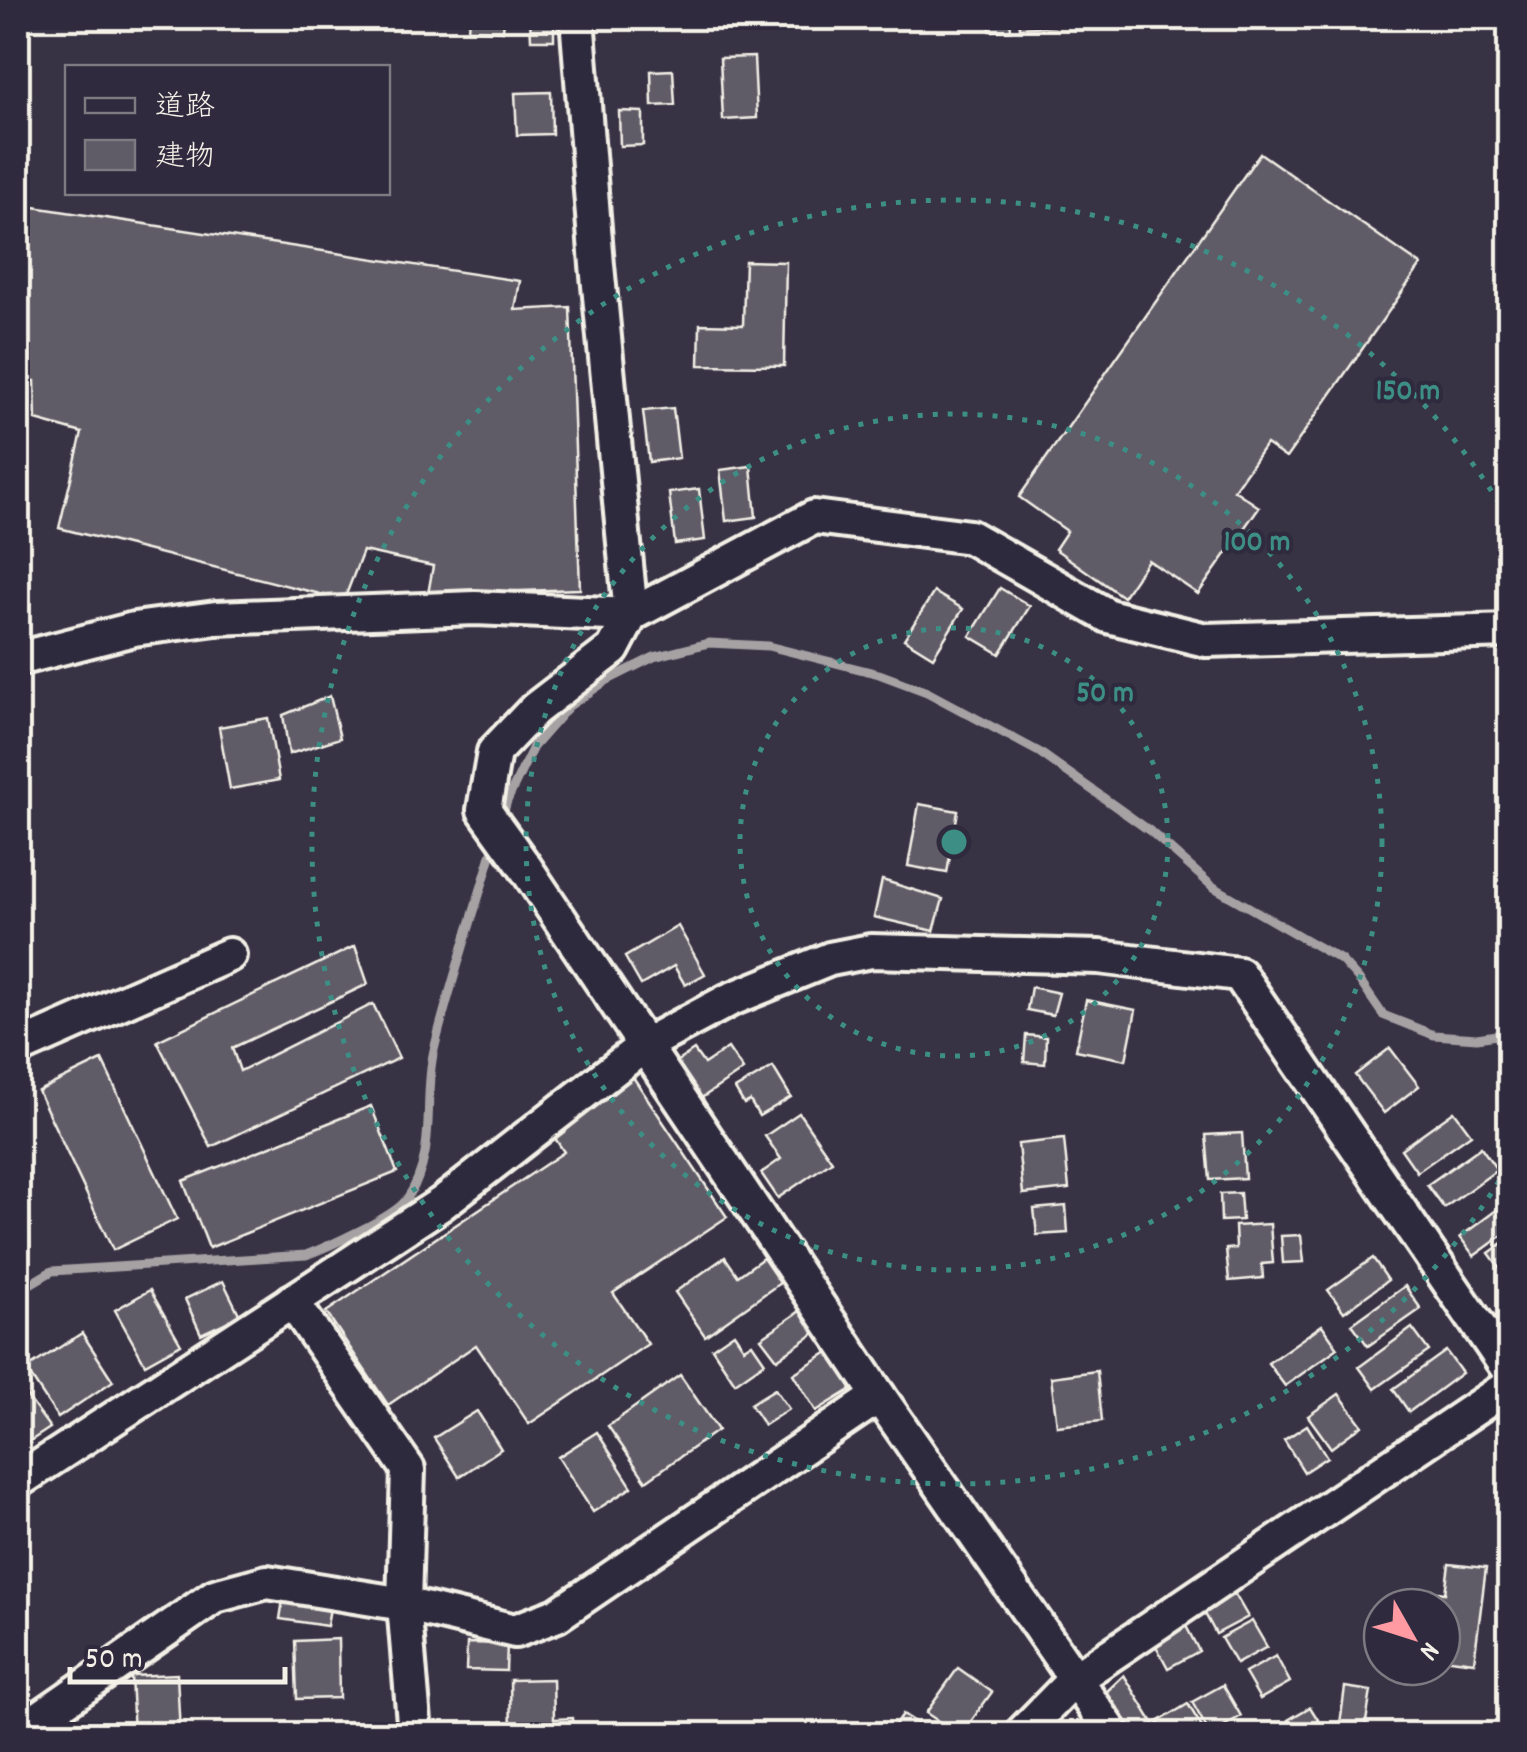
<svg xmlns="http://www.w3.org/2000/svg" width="1527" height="1752" font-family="Dekko,'Klee One',sans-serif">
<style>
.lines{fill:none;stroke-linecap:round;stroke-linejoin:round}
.stream{stroke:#a6a2a4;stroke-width:9}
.building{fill:#5f5c67;stroke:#f4f1e8;stroke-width:2.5}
.minor-casing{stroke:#f4f1e8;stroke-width:40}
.minor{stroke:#2f2a3d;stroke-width:32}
.ring{fill:none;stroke:#3d8f86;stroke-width:5;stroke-dasharray:5 10}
.centre{fill:#3d8f86;stroke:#2f2a3d;stroke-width:5}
.ring-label{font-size:30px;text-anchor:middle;font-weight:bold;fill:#3d8f86;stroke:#2f2a3d;stroke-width:8;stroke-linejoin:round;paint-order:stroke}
</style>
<rect width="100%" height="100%" fill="#373244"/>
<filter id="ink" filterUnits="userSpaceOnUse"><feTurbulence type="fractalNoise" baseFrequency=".01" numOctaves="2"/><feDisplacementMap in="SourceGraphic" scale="20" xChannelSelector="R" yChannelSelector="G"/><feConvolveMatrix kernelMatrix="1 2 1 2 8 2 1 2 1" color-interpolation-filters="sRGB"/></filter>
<g filter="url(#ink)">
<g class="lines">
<g class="stream">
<polyline points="502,818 507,801 533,747 569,706 606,681 654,657 709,643 768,646 879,674 927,692 1039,752 1150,831 1212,886 1341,960 1359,980 1383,1015 1434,1035 1477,1038 1510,1033"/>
<path d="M18 1291 52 1271 306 1255C327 1247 394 1217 406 1200 439 1154 422 1100 434 1050 451 980 475 911 495 842"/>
</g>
</g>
<g class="building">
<polygon points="469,18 504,18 503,31 468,29"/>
<polygon points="530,18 554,18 554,40 531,40"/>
<polygon points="989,18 1010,18 1011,30 990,31"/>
<polygon points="1019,18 1054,18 1054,26 1020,28"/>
<polygon points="754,57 757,118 723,120 720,58"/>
<polygon points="673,70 675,105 652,106 651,71"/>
<polygon points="551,92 552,134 517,135 515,93"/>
<polygon points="619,111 643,112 643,145 620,146"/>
<polygon points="1260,153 1421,265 1286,458 1266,444 1234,490 1259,507 1198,594 1148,560 1123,597 1055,549 1067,531 1019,497"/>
<polygon points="27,206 520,281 515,310 570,307 580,589 428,594 433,566 363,551 344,600 59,528 82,433 36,420 35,381 18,377 18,246"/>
<polygon points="745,261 786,262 784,366 699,365 700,324 743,325"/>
<polygon points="673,408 679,458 649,462 643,411"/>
<polygon points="751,466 756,517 726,521 720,470"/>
<polygon points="699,489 705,540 675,544 669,493"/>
<polygon points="1000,588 1030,606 1000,654 970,636"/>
<polygon points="934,592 963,609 933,657 904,639"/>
<polygon points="330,696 340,738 289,754 283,715"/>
<polygon points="268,718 279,780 230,789 219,727"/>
<polygon points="919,804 958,811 947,873 908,866"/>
<polygon points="882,880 943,899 934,931 874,917"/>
<polygon points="678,926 705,974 685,985 674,966 641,985 625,957"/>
<polygon points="355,946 368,984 232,1048 240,1071 373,1004 399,1058 211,1147 157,1041"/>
<polygon points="1031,987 1059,993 1053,1015 1027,1010"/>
<polygon points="1086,1000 1136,1010 1126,1060 1076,1050"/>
<polygon points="1026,1035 1046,1037 1045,1064 1024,1062"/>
<polygon points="728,1048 743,1070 700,1099 676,1062 694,1050 704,1064"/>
<polygon points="1390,1048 1419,1086 1384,1113 1355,1075"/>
<polygon points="102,1060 177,1219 113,1250 38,1091"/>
<polygon points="773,1067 791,1097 759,1116 750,1101 744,1104 735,1089"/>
<polygon points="633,1077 727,1217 613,1293 648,1344 529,1424 476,1345 388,1405 326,1312 564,1152 551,1132"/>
<polygon points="371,1106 397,1172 209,1248 183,1181"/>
<polygon points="1454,1111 1471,1134 1417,1172 1401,1149"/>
<polygon points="799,1113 832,1161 778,1198 761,1173 781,1159 765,1136"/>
<polygon points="1242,1133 1245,1178 1210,1180 1206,1135"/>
<polygon points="1064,1139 1069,1189 1023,1194 1018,1144"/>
<polygon points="1481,1147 1497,1170 1444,1208 1427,1185"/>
<polygon points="1240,1193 1242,1220 1221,1221 1220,1194"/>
<polygon points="1510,1200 1510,1230 1474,1256 1460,1237"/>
<polygon points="1066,1206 1068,1233 1037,1235 1034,1209"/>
<polygon points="1270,1224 1273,1263 1262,1264 1263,1278 1229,1281 1226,1249 1236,1248 1235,1226"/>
<polygon points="1301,1235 1304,1262 1283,1263 1281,1236"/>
<polygon points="1510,1238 1510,1272 1505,1275 1489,1253"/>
<polygon points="725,1257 738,1276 763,1258 780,1283 705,1336 675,1292"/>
<polygon points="1373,1258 1388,1280 1344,1312 1328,1290"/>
<polygon points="223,1281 240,1316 201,1334 185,1299"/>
<polygon points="1405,1286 1421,1309 1368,1346 1352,1324"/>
<polygon points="150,1290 181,1344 145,1364 115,1310"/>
<polygon points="803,1309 818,1331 777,1359 761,1338"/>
<polygon points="1322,1325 1338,1348 1285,1386 1268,1363"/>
<polygon points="1412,1328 1429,1351 1375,1389 1359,1367"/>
<polygon points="82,1333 113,1381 58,1418 26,1369"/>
<polygon points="734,1333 744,1348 752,1343 765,1362 735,1383 712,1348"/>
<polygon points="833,1349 857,1386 816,1411 793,1374"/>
<polygon points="1446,1351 1462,1373 1409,1412 1393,1389"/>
<polygon points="1097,1371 1102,1421 1057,1426 1051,1377"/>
<polygon points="680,1375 718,1430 646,1481 608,1426"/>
<polygon points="18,1384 50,1428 18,1449"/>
<polygon points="775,1389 789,1409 764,1425 750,1404"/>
<polygon points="1339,1394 1362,1425 1331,1448 1308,1416"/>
<polygon points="477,1411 501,1449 459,1477 434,1438"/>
<polygon points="1307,1425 1327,1457 1304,1472 1284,1440"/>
<polygon points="597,1432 632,1487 593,1512 558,1457"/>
<polygon points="1449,1564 1486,1568 1474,1662 1442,1658 1442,1607 1427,1607 1429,1591 1445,1593"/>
<polygon points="1233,1591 1248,1617 1216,1634 1202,1608"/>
<polygon points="284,1594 331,1601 327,1626 280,1619"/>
<polygon points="1252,1621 1267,1647 1236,1664 1221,1638"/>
<polygon points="1185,1624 1199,1651 1168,1668 1154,1642"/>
<polygon points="338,1639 339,1698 297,1699 295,1641"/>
<polygon points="467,1643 507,1644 506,1671 466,1670"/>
<polygon points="1276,1656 1290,1682 1260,1699 1245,1673"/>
<polygon points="958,1668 992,1692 962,1734 958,1734 926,1713"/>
<polygon points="177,1674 180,1734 134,1734 131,1676"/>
<polygon points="1124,1675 1157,1729 1148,1734 1129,1734 1103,1695"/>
<polygon points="553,1679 554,1719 573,1718 574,1734 511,1734 510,1680"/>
<polygon points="1223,1685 1241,1716 1210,1734 1192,1702"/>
<polygon points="1345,1687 1371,1691 1365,1728 1340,1724"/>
<polygon points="1188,1704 1206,1734 1165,1734 1158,1722"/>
<polygon points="1310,1707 1327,1734 1296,1734 1288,1720"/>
<polygon points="903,1714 934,1734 889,1734"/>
</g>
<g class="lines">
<defs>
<g id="minor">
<polyline points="577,18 597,265 631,615 613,649 535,709 494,752 484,810 523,864 879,1396 1113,1734"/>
<polyline points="18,659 134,629 216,618 475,608 631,615 814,517 970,537 1108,616 1206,640 1510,631"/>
<polyline points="18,1048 229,955"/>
<polyline points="292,1301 408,1469 404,1604 415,1734"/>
<polyline points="18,1481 441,1204 645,1045 729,1000 830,959 871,951 1099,957 1239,974 1510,1372"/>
<polyline points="18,1733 215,1596 267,1582 404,1604 515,1631 557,1615 879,1396"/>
<polyline points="1021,1734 1075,1679 1510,1385"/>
</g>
</defs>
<use href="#minor" class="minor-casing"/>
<use href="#minor" class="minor"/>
</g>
</g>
<g class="ring">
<circle cx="954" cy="842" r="214"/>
<circle cx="954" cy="842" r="428"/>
<path d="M1507 1168A642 642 0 1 1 1507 516"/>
</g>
<circle cx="954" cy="842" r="15" class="centre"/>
<g class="ring-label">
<text x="1408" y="399">150 m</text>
<text x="1257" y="550">100 m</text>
<text x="1105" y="701">50 m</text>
</g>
<rect width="1527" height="1752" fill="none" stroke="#2f2a3d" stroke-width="60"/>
<rect x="30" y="30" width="1467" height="1692" fill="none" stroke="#f4f1e8" stroke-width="4" filter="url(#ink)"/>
<rect x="65" y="65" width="325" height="130" fill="#2f2a3d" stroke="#7e7a81" stroke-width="2.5"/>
<rect x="85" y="98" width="50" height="15" fill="#2f2a3d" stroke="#7e7a81" stroke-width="2.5"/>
<text x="155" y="115" font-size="30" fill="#f4f1e8">道路</text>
<rect x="85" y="140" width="50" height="30" fill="#5f5c67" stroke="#7e7a81" stroke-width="2.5"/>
<text x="155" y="165" font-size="30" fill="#f4f1e8">建物</text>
<g transform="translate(1412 1637) rotate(129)"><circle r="48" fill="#2f2a3d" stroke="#7e7a81" stroke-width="2.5"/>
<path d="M0-8L18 38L0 25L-18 38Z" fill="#ff9aa2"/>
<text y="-15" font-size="28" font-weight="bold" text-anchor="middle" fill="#f4f1e8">N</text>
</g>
<path d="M70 1667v15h215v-15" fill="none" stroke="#f4f1e8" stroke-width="5"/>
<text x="85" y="1667" font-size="30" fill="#f4f1e8" stroke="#2f2a3d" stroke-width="8" paint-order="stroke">50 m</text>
</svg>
